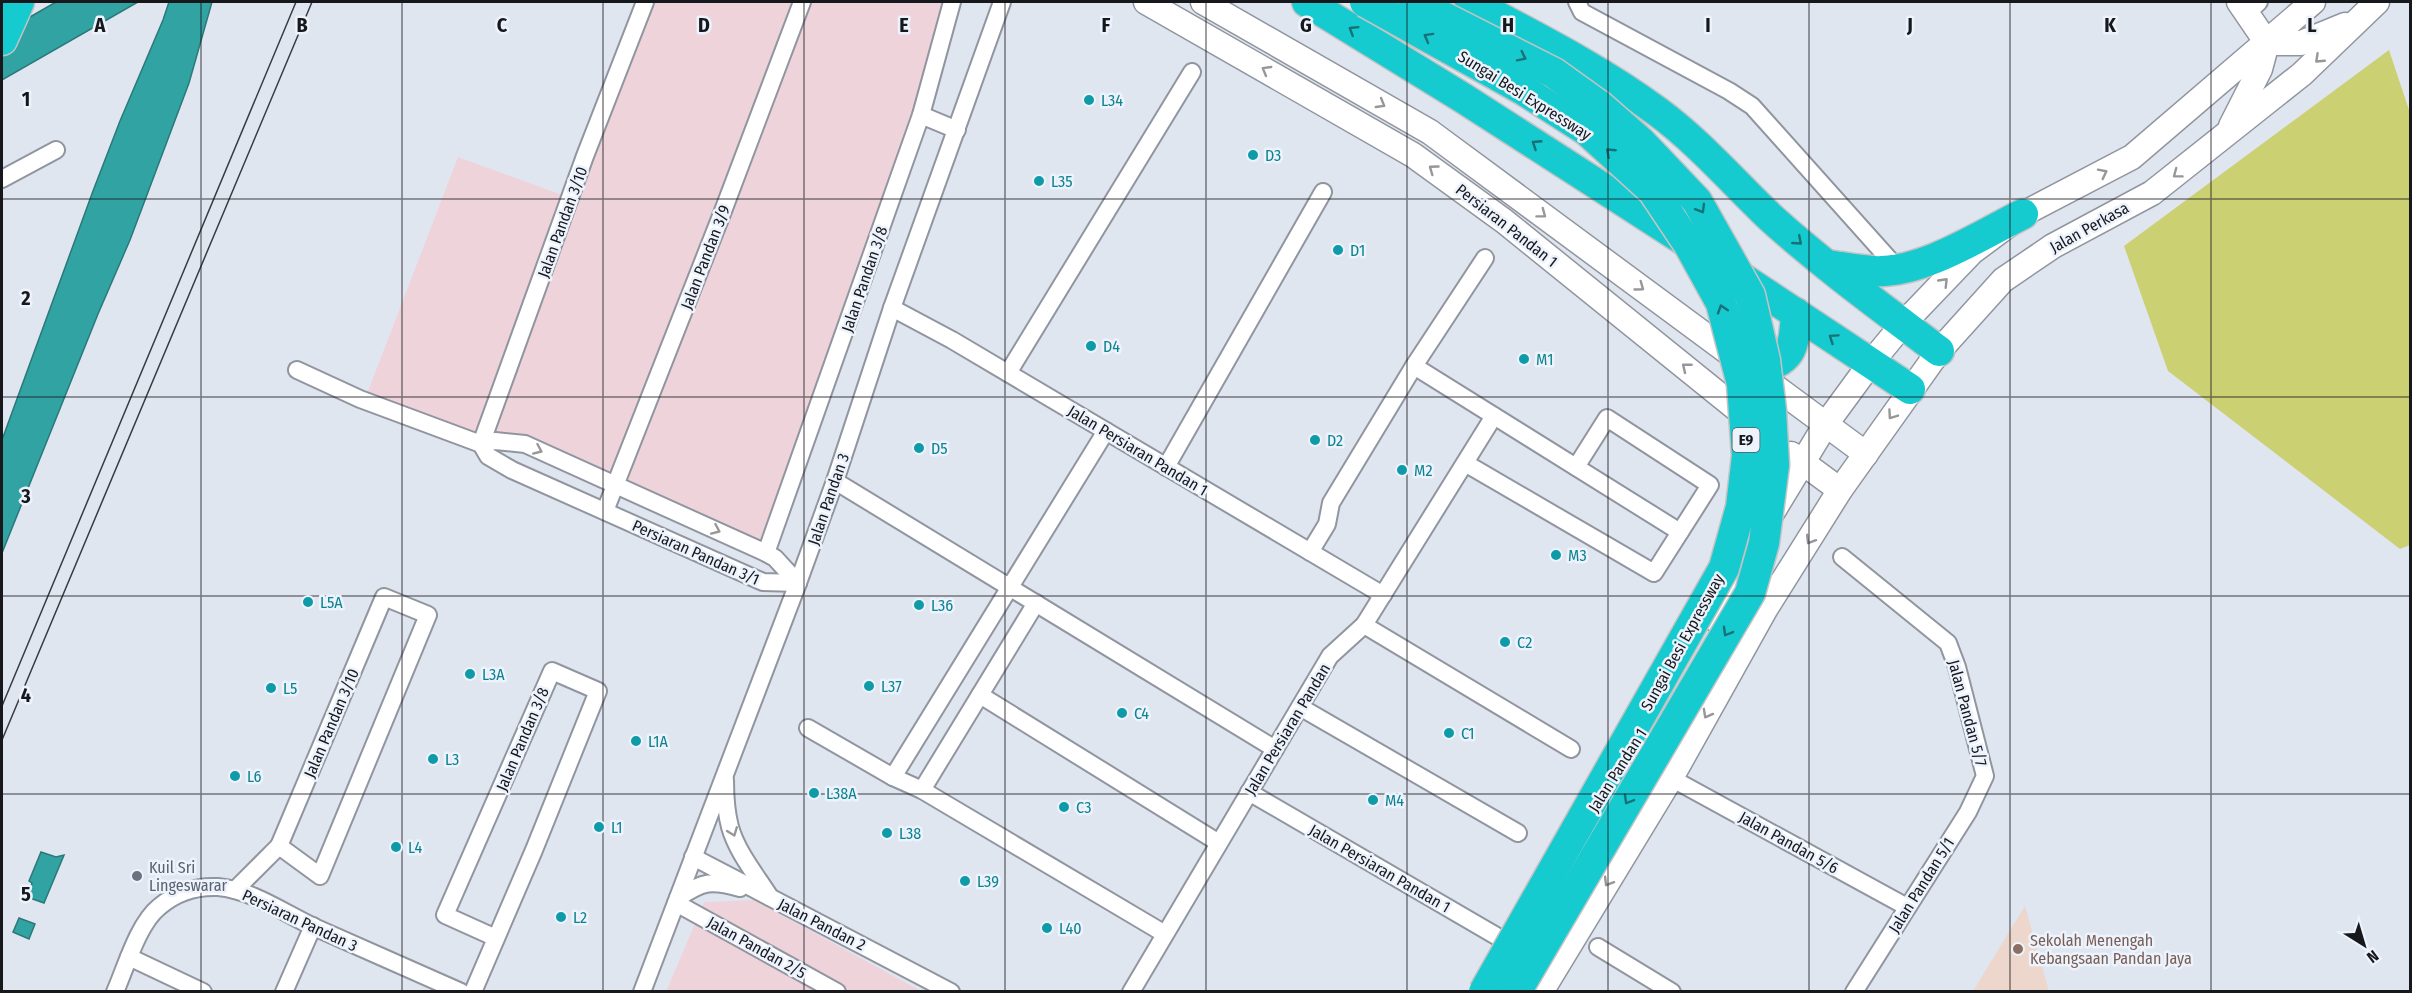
<svg xmlns="http://www.w3.org/2000/svg" width="2412" height="993" font-family="'Fira Sans Condensed',sans-serif">
<style>
.commercial{fill:#eed4da}
.education{fill:#edd6cb}
.green{fill:#cbd072}
.water{fill:#32a3a3;stroke:#2a797a;stroke-width:1.5}
.lines{fill:none;stroke-linecap:round;stroke-linejoin:round}
.street-casing{stroke:#90959f;stroke-width:20}
.secondary-casing{stroke:#90959f;stroke-width:27}
.highway-casing{stroke:#c3c3c4;stroke-width:33}
.street{stroke:#fff;stroke-width:16}
.secondary{stroke:#fff;stroke-width:24}
.highway{stroke:#15cbcf;stroke-width:30}
.tram{stroke:#393b40;stroke-width:1.5}
.highway-bridge-casing{stroke:#c3c3c4;stroke-width:33;stroke-linecap:butt}
.highway-bridge{stroke:#15cbcf;stroke-width:30}
.oneway{stroke:#167276}
.oneway2{stroke:#979799}
.grid{fill:none;stroke:#17181c;stroke-width:1.5;stroke-opacity:0.55}
.culture-dot{fill:#0f9aa8;stroke:#edf3fd;stroke-width:2}
.worship-dot{fill:#6b7280;stroke:#edf3fd;stroke-width:2}
.education-dot{fill:#8d6e63;stroke:#edf3fd;stroke-width:2}
.labels{text-anchor:middle;stroke-width:5;stroke-linejoin:round;paint-order:stroke}
.shield{fill:#edf3fd;stroke:#575a60;stroke-width:1.5}
.shield-label{font-size:15px;font-weight:bold;fill:#17181c}
.street-label{font-size:16px;fill:#17181c;stroke:#edf3fd}
.culture-label{font-size:16px;fill:#0d838f;stroke:#edf3fd;text-anchor:start}
.worship-label{font-size:16px;fill:#5b616d;stroke:#edf3fd;text-anchor:start}
.education-label{font-size:16px;fill:#785e54;stroke:#edf3fd;text-anchor:start}
.grid-label{font-size:20px;text-anchor:middle;font-weight:bold;fill:#17181c;stroke:#edf3fd;stroke-width:5;stroke-linejoin:round;paint-order:stroke}
</style>
<rect width="100%" height="100%" fill="#e0e6f0"/>
<g class="commercial">
<polygon points="652,2 945,2 914,118 763,542 519,435 475,433 367,394 458,157 576,200"/>
<polygon points="754,900 921,991 666,992 704,902"/>
</g>
<polygon class="education" points="2025,906 2049,991 1973,991"/>
<polygon class="green" points="2389,50 2410,113 2410,545 2400,549 2168,371 2124,246"/>
<g class="water">
<polygon points="56,2 138,2 2,80 2,33"/>
<polygon points="169,2 212,2 189,83 130,240 98,314 2,553 2,440 93,191 120,121 163,20"/>
<polygon points="41,852 56,857 64,855 44,903 27,897 32,883 29,881"/>
<polygon points="19,918 35,924 29,939 13,932"/>
</g>
<g class="lines">
<defs>
<g id="street">
<polyline points="1577,2 1582,12 1729,91 1752,106 1897,268"/>
<polyline points="2247,13 2259,2"/>
<polyline points="921,115 957,130"/>
<polyline points="2,179 56,150"/>
<polyline points="892,308 952,340 1383,595"/>
<polyline points="1414,366 1680,532"/>
<polyline points="297,370 360,399 481,444 495,441 525,444 766,553 775,558 798,583"/>
<polyline points="1008,373 1192,72"/>
<polyline points="481,444 585,156 645,2"/>
<polyline points="481,444 488,456 512,470 763,582 798,583"/>
<polyline points="1465,463 1654,573 1710,485 1607,418 1576,467"/>
<polyline points="1166,467 1323,192"/>
<polyline points="835,481 1275,749"/>
<polyline points="605,511 723,211 802,2"/>
<polyline points="1310,552 1327,524 1331,503 1414,366 1485,258"/>
<polyline points="766,553 921,115 952,2"/>
<polyline points="1842,557 1948,643 1957,667 1985,776 1968,812 1854,992"/>
<polygon points="384,597 428,615 320,876 279,846"/>
<polyline points="1364,625 1571,749"/>
<polyline points="980,695 1219,843"/>
<polyline points="1300,707 1518,833"/>
<polyline points="808,728 893,777 922,790 1165,934"/>
<polyline points="893,777 1106,431"/>
<polyline points="1671,778 1907,907"/>
<path d="M725 780C725 796 726 812 730 827 737 852 756 875 770 897"/>
<polyline points="922,790 1036,603"/>
<polyline points="1249,792 1510,944"/>
<polyline points="693,857 951,992"/>
<polyline points="235,890 279,846"/>
<path d="M678 898C703 881 711 880 740 888"/>
<polyline points="676,903 837,992"/>
<polyline points="1598,947 1672,992"/>
<polyline points="129,957 203,992"/>
<path d="M115 992C126 967 138 924 159 907 175 893 196 886 218 887 252 890 284 913 314 927 363 949 412 970 461 992"/>
<polyline points="284,992 313,926"/>
<polyline points="473,992 534,850 598,691 552,671 445,915 496,938"/>
<polyline points="642,992 798,583 835,481 892,308 1002,2"/>
<polyline points="1131,992 1330,656 1364,625 1494,416"/>
</g>
<g id="secondary">
<polyline points="1146,2 1413,155 1504,221 1753,422"/>
<polyline points="1203,2 1430,132 1866,454"/>
<polyline points="2267,43 2301,43 2345,25"/>
<polyline points="2231,126 2260,69 2267,43 2239,2"/>
<polyline points="1791,454 1840,490"/>
<polyline points="1712,618 1747,560 1769,518 1826,424 1870,364 1903,324 1972,252 2023,214 2132,157 2313,2"/>
<polyline points="1541,992 1671,778 1766,608 1840,490 1939,351 2003,280 2053,246 2152,193 2302,74 2377,2"/>
</g>
<g id="highway">
<polyline points="1307,2 1463,98 1690,244"/>
<path d="M1470 2C1534 36 1600 69 1658 112 1700 143 1734 183 1771 218 1824 266 1882 308 1939 351"/>
<polyline points="2,40 19,2"/>
<path d="M1827 265C1842 267 1858 270 1873 271 1922 274 1981 235 2023 214"/>
<polyline points="1730,270 1910,389"/>
<path d="M1754 371C1792 360 1794 352 1796 313"/>
</g>
</defs>
<use href="#street" class="street-casing"/>
<use href="#secondary" class="secondary-casing"/>
<use href="#highway" class="highway-casing"/>
<use href="#street" class="street"/>
<use href="#secondary" class="secondary"/>
<use href="#highway" class="highway"/>
<g class="tram">
<polyline points="2,706 296,2"/>
<polyline points="2,740 312,2"/>
</g>
<defs>
<g id="highway-bridge">
<polyline points="1365,2 1525,91 1586,130 1653,191 1689,245 1721,303 1742,384 1747,456 1741,507 1724,568 1484,992"/>
<polyline points="1414,2 1554,73 1600,106 1641,142 1697,201 1750,295 1765,360 1771,410 1774,465 1764,543 1750,593 1516,992"/>
</g>
</defs>
<use href="#highway-bridge" class="highway-bridge-casing"/>
<use href="#highway-bridge" class="highway-bridge"/>
</g>
<defs><path id="oneway-chevron" d="M-2-3.5L2.5 0L-2 3.5" fill="none" stroke-width="1.6" stroke-linecap="round" stroke-linejoin="round" transform="scale(1.5)"/></defs>
<g class="oneway">
<use href="#oneway-chevron" transform="translate(1353 30) rotate(-148)"/>
<use href="#oneway-chevron" transform="translate(1428 37) rotate(-151)"/>
<use href="#oneway-chevron" transform="translate(1522 57) rotate(26)"/>
<use href="#oneway-chevron" transform="translate(1536 144) rotate(-147)"/>
<use href="#oneway-chevron" transform="translate(1610 152) rotate(-137)"/>
<use href="#oneway-chevron" transform="translate(1701 209) rotate(59)"/>
<use href="#oneway-chevron" transform="translate(1798 241) rotate(41)"/>
<use href="#oneway-chevron" transform="translate(1722 309) rotate(-108)"/>
<use href="#oneway-chevron" transform="translate(1833 338) rotate(-146)"/>
<use href="#oneway-chevron" transform="translate(1727 632) rotate(120)"/>
<use href="#oneway-chevron" transform="translate(1628 800) rotate(120)"/>
</g>
<g class="oneway2">
<use href="#oneway-chevron" transform="translate(2319 59) rotate(137)"/>
<use href="#oneway-chevron" transform="translate(1266 70) rotate(-150)"/>
<use href="#oneway-chevron" transform="translate(1381 104) rotate(30)"/>
<use href="#oneway-chevron" transform="translate(1433 169) rotate(-144)"/>
<use href="#oneway-chevron" transform="translate(2103 173) rotate(-27)"/>
<use href="#oneway-chevron" transform="translate(2177 174) rotate(143)"/>
<use href="#oneway-chevron" transform="translate(1542 214) rotate(37)"/>
<use href="#oneway-chevron" transform="translate(1944 282) rotate(-46)"/>
<use href="#oneway-chevron" transform="translate(1640 287) rotate(36)"/>
<use href="#oneway-chevron" transform="translate(1686 367) rotate(-141)"/>
<use href="#oneway-chevron" transform="translate(1892 415) rotate(125)"/>
<use href="#oneway-chevron" transform="translate(538 450) rotate(24)"/>
<use href="#oneway-chevron" transform="translate(716 530) rotate(24)"/>
<use href="#oneway-chevron" transform="translate(1810 540) rotate(122)"/>
<use href="#oneway-chevron" transform="translate(1707 714) rotate(119)"/>
<use href="#oneway-chevron" transform="translate(733 832) rotate(69)"/>
<use href="#oneway-chevron" transform="translate(1608 882) rotate(121)"/>
</g>
<path class="grid" d="M201 2V992M402 2V992M603 2V992M804 2V992M1005 2V992M1206 2V992M1407 2V992M1608 2V992M1809 2V992M2010 2V992M2211 2V992M2 199H2410M2 397H2410M2 596H2410M2 794H2410"/>
<g class="culture-dot">
<circle cx="1089" cy="100" r="6"/>
<circle cx="1253" cy="155" r="6"/>
<circle cx="1039" cy="181" r="6"/>
<circle cx="1338" cy="250" r="6"/>
<circle cx="1091" cy="346" r="6"/>
<circle cx="1524" cy="359" r="6"/>
<circle cx="1315" cy="440" r="6"/>
<circle cx="919" cy="448" r="6"/>
<circle cx="1402" cy="470" r="6"/>
<circle cx="1556" cy="555" r="6"/>
<circle cx="308" cy="602" r="6"/>
<circle cx="919" cy="605" r="6"/>
<circle cx="1505" cy="642" r="6"/>
<circle cx="470" cy="674" r="6"/>
<circle cx="869" cy="686" r="6"/>
<circle cx="271" cy="688" r="6"/>
<circle cx="1122" cy="713" r="6"/>
<circle cx="1449" cy="733" r="6"/>
<circle cx="636" cy="741" r="6"/>
<circle cx="433" cy="759" r="6"/>
<circle cx="235" cy="776" r="6"/>
<circle cx="814" cy="793" r="6"/>
<circle cx="1373" cy="800" r="6"/>
<circle cx="1064" cy="807" r="6"/>
<circle cx="599" cy="827" r="6"/>
<circle cx="887" cy="833" r="6"/>
<circle cx="396" cy="847" r="6"/>
<circle cx="965" cy="881" r="6"/>
<circle cx="561" cy="917" r="6"/>
<circle cx="1047" cy="928" r="6"/>
</g>
<circle class="worship-dot" cx="137" cy="876" r="6"/>
<circle class="education-dot" cx="2018" cy="949" r="6"/>
<g class="labels">
<rect class="shield" x="1732.5" y="428" width="27" height="24" rx="4.5"/>
<g class="shield-label">
<text x="1746" y="445">E9</text>
</g>
<g class="street-label">
<text transform="translate(1525 95) rotate(32)" y="6">Sungai Besi Expressway</text>
<text transform="translate(562 222) rotate(-70)" y="6">Jalan Pandan 3/10</text>
<text transform="translate(1507 225) rotate(38)" y="6">Persiaran Pandan 1</text>
<text transform="translate(2089 227) rotate(-29)" y="6">Jalan Perkasa</text>
<text transform="translate(705 257) rotate(-69)" y="6">Jalan Pandan 3/9</text>
<text transform="translate(864 279) rotate(-71)" y="6">Jalan Pandan 3/8</text>
<text transform="translate(1138 450) rotate(31)" y="6">Jalan Persiaran Pandan 1</text>
<text transform="translate(828 499) rotate(-71)" y="6">Jalan Pandan 3</text>
<text transform="translate(696 552) rotate(24)" y="6">Persiaran Pandan 3/1</text>
<text transform="translate(1682 642) rotate(-61)" y="6">Sungai Besi Expressway</text>
<text transform="translate(1968 713) rotate(75)" y="6">Jalan Pandan 5/7</text>
<text transform="translate(331 723) rotate(-67)" y="6">Jalan Pandan 3/10</text>
<text transform="translate(1287 729) rotate(-59)" y="6">Jalan Persiaran Pandan</text>
<text transform="translate(522 739) rotate(-67)" y="6">Jalan Pandan 3/8</text>
<text transform="translate(1617 770) rotate(-58)" y="6">Jalan Pandan 1</text>
<text transform="translate(1789 842) rotate(29)" y="6">Jalan Pandan 5/6</text>
<text transform="translate(1380 868) rotate(30)" y="6">Jalan Persiaran Pandan 1</text>
<text transform="translate(1921 885) rotate(-58)" y="6">Jalan Pandan 5/1</text>
<text transform="translate(300 920) rotate(25)" y="6">Persiaran Pandan 3</text>
<text transform="translate(822 924) rotate(27)" y="6">Jalan Pandan 2</text>
<text transform="translate(757 947) rotate(29)" y="6">Jalan Pandan 2/5</text>
</g>
<g class="culture-label">
<text x="1101" y="106">L34</text>
<text x="1265" y="161">D3</text>
<text x="1051" y="187">L35</text>
<text x="1350" y="256">D1</text>
<text x="1103" y="352">D4</text>
<text x="1536" y="365">M1</text>
<text x="1327" y="446">D2</text>
<text x="931" y="454">D5</text>
<text x="1414" y="476">M2</text>
<text x="1568" y="561">M3</text>
<text x="320" y="608">L5A</text>
<text x="931" y="611">L36</text>
<text x="1517" y="648">C2</text>
<text x="482" y="680">L3A</text>
<text x="881" y="692">L37</text>
<text x="283" y="694">L5</text>
<text x="1134" y="719">C4</text>
<text x="1461" y="739">C1</text>
<text x="648" y="747">L1A</text>
<text x="445" y="765">L3</text>
<text x="247" y="782">L6</text>
<text x="826" y="799">L38A</text>
<text x="1385" y="806">M4</text>
<text x="1076" y="813">C3</text>
<text x="611" y="833">L1</text>
<text x="899" y="839">L38</text>
<text x="408" y="853">L4</text>
<text x="977" y="887">L39</text>
<text x="573" y="923">L2</text>
<text x="1059" y="934">L40</text>
</g>
<g class="worship-label">
<text x="149" y="873">Kuil Sri<tspan x="149" dy="18">Lingeswarar</tspan></text>
</g>
<g class="education-label">
<text x="2030" y="946">Sekolah Menengah<tspan x="2030" dy="18">Kebangsaan Pandan Jaya</tspan></text>
</g>
</g>
<g class="grid-label">
<text x="100" y="32">A</text>
<text x="302" y="32">B</text>
<text x="502" y="32">C</text>
<text x="704" y="32">D</text>
<text x="904" y="32">E</text>
<text x="1106" y="32">F</text>
<text x="1306" y="32">G</text>
<text x="1508" y="32">H</text>
<text x="1708" y="32">I</text>
<text x="1910" y="32">J</text>
<text x="2110" y="32">K</text>
<text x="2312" y="32">L</text>
<text x="26" y="106">1</text>
<text x="26" y="305">2</text>
<text x="26" y="503">3</text>
<text x="26" y="702">4</text>
<text x="26" y="901">5</text>
</g>
<rect width="2412" height="993" fill="none" stroke="#17181c" stroke-width="6"/>
<g transform="translate(2364 945) rotate(143)" stroke="#edf3fd" stroke-width="4.5" paint-order="stroke">
<path d="M0-4.5L10 22L0 15L-10 22Z" fill="#17181c"/>
<text y="-9" font-size="16" font-weight="bold" text-anchor="middle" fill="#17181c">N</text>
</g>
</svg>
